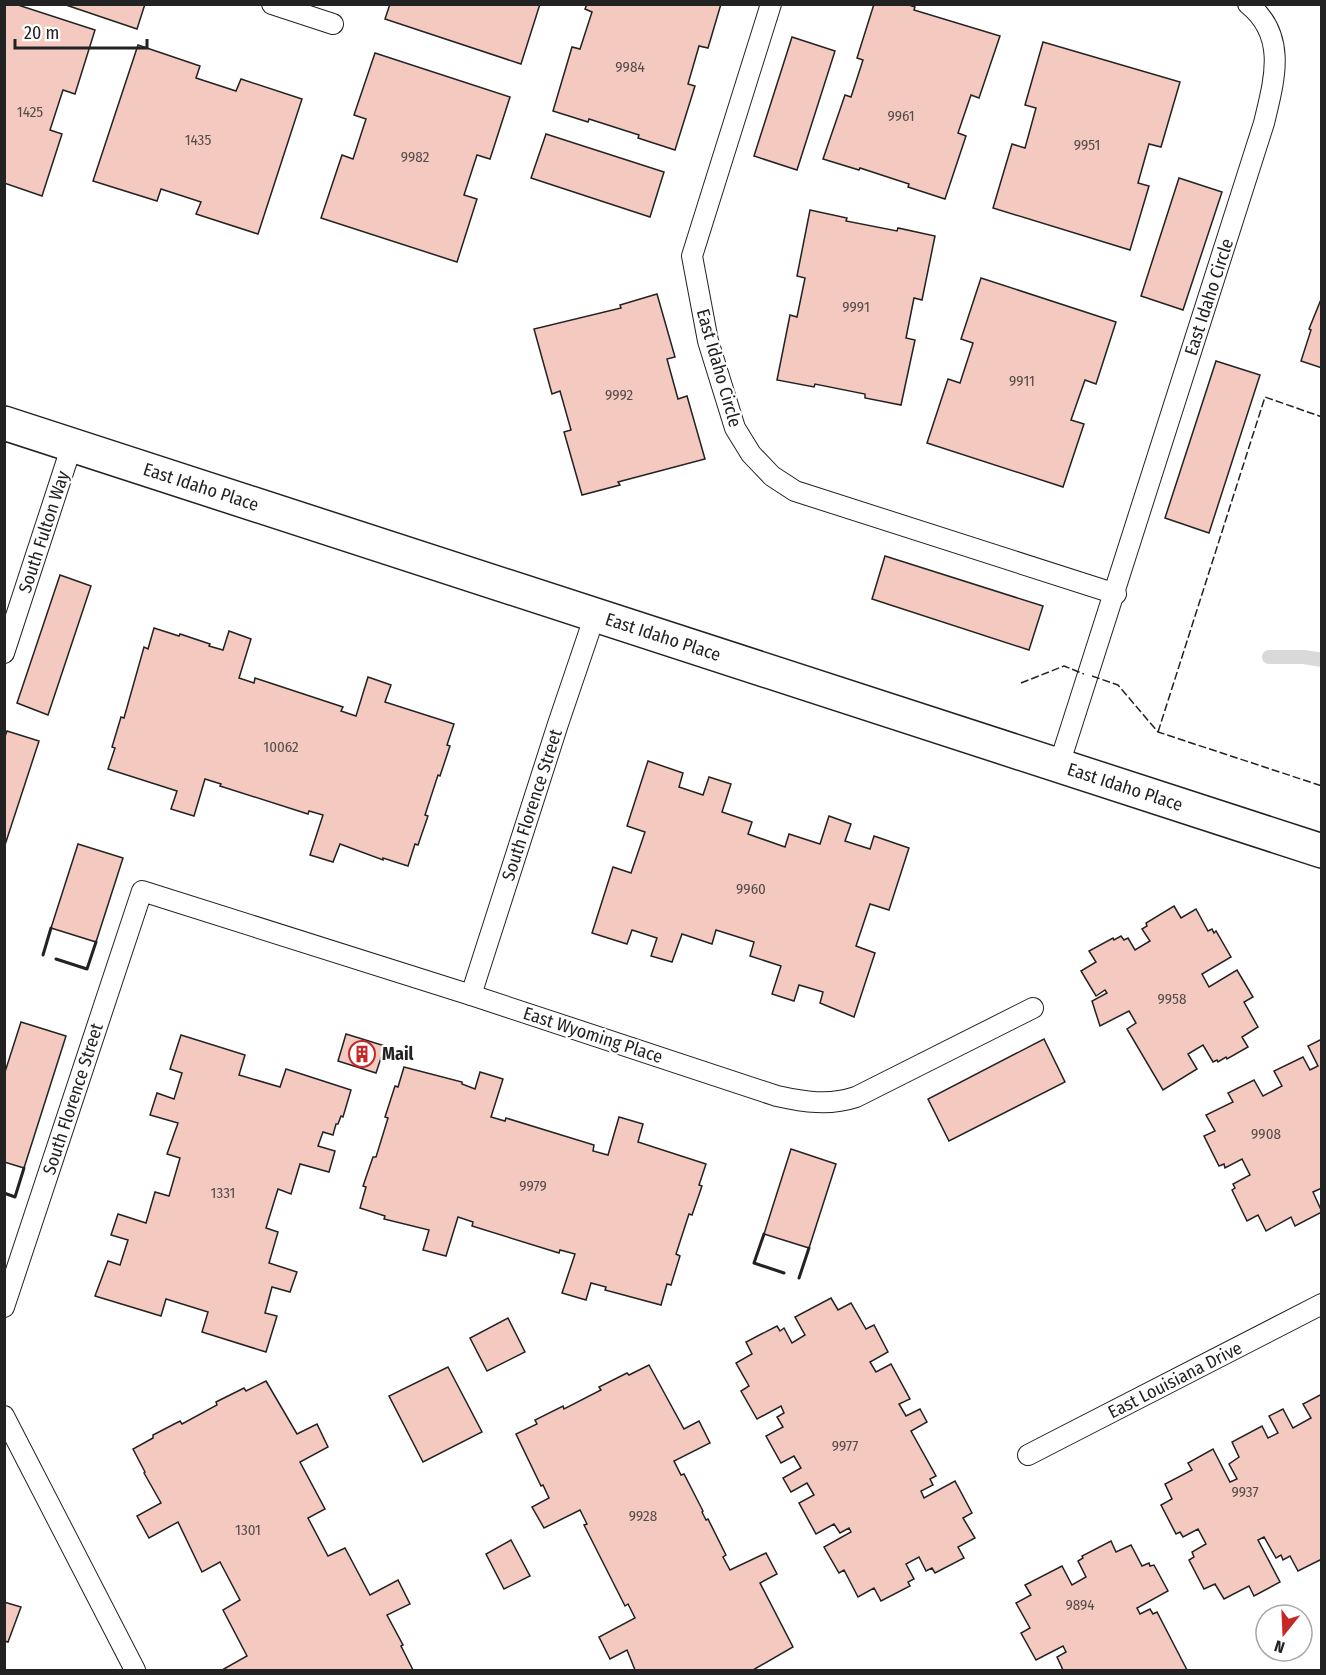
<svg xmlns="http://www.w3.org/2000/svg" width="1326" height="1675" font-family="'Fira Sans Condensed',sans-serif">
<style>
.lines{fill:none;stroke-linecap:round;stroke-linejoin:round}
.stream{stroke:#d9d9d9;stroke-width:14}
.building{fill:#f3c9c0;stroke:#222;stroke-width:1.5}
.service-casing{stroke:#222;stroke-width:22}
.tertiary-casing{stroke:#222;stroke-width:36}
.service{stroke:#fff;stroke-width:20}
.tertiary{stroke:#fff;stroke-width:33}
.fence{stroke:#222;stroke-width:1.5;stroke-dasharray:8 3;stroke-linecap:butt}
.wall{stroke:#222;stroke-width:3}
.labels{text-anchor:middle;stroke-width:4.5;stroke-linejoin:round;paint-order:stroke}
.number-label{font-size:15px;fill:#564c4a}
.street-label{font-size:18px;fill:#222;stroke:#fff}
.poi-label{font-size:18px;font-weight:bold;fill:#222;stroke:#fff;text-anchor:start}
</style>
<rect width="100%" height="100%" fill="#fff"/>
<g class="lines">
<polyline class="stream" points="1269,657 1304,657 1322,660"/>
</g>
<g class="building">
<polygon points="4,4 15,4 95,30 75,94 63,90 50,130 62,134 42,196 4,183"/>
<polygon points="63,4 145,4 137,29"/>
<polygon points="390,4 540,4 521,64 385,19"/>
<polygon points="587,4 721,4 708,48 699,46 688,84 695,86 675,150 638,138 639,135 589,119 588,122 553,111 572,47 580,49 592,12 585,9"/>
<polygon points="874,4 906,4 915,7 914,10 1000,36 979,98 971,95 958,133 966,136 945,199 908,187 909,184 860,168 859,170 823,159 845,95 851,97 863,60 857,58"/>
<polygon points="792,37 835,51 797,170 754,156"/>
<polygon points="1043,42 1180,82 1161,147 1149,144 1138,183 1149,186 1130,250 993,208 1012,144 1025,148 1036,108 1025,105"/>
<polygon points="138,45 200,66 196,78 236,91 241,79 302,99 258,234 196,214 201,202 161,189 157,201 93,181"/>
<polygon points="375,53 510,97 490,159 477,155 464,195 477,199 457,262 321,218 342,155 353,159 366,119 354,115"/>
<polygon points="546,134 664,172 650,217 531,178"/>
<polygon points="1179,178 1222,192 1183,310 1141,296"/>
<polygon points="810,210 847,218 846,221 897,231 898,228 935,236 922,300 914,298 906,338 915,340 901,405 865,398 865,394 815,384 814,387 777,380 790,315 797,317 805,278 797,276"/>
<polygon points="981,278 1116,322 1096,384 1085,380 1071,420 1084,424 1063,487 927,443 948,379 960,383 973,343 961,339"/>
<polygon points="657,294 675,357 667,359 678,399 687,396 705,459 618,482 620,485 582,495 564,432 571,430 560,391 552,394 534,329 621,308 620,305"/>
<polygon points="1322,297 1322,368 1301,361 1311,330 1309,329"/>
<polygon points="1216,361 1260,375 1209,533 1165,518"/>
<polygon points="885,556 1043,606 1029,650 872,599"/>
<polygon points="60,575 91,586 48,715 17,703"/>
<polygon points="154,628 179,636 180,634 210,644 209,646 223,650 229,631 251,639 239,678 254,683 255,678 343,707 341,711 356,716 368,677 391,685 385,702 454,724 447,745 450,746 440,776 438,775 425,815 428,816 418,845 415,844 408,866 383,858 383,860 340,844 333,862 310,855 323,815 309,811 308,814 220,786 221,784 205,779 194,816 171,809 177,791 108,769 115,748 112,747 121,717 124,718 144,647 148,649"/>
<polygon points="7,731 39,741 4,848 4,739"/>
<polygon points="648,761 683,773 679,787 703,795 709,777 731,784 722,812 752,822 748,834 785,847 789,834 820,844 829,816 851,824 845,841 870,849 874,836 909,848 889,910 870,904 856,946 875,953 854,1017 820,1003 823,992 799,985 794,1001 772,994 781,966 750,956 754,942 716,930 712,944 682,934 672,962 651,956 657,938 632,930 627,944 592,933 613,867 631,873 645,832 627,826"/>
<polygon points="78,844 123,858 96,942 51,928"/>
<polygon points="1174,906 1181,918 1196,909 1208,931 1212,929 1214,933 1216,931 1231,957 1202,974 1209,987 1237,970 1253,997 1244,1002 1258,1027 1242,1037 1248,1047 1227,1059 1226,1057 1218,1062 1217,1060 1213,1062 1203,1045 1188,1054 1197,1069 1163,1090 1127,1029 1136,1023 1129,1011 1100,1026 1092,1001 1107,993 1105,990 1096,996 1081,971 1096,962 1089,951 1113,938 1114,940 1121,936 1124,940 1128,938 1135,950 1150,941 1142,929 1147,926 1146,923"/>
<polygon points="21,1022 66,1036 24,1168 4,1162 4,1075"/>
<polygon points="346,1034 385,1046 376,1073 338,1061"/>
<polygon points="181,1035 245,1055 239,1075 280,1087 286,1069 351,1090 343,1117 341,1116 338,1124 336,1124 333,1135 323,1132 318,1146 335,1151 329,1172 300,1164 291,1194 278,1189 266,1228 278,1232 269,1263 297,1272 290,1292 272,1287 265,1313 277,1316 266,1352 202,1332 208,1312 166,1299 161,1316 95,1296 108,1261 120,1265 128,1240 111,1235 118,1214 146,1223 155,1192 169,1196 180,1158 167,1154 178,1123 150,1115 157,1093 174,1099 182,1073 170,1069"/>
<polygon points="1044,1039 1065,1082 949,1141 928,1099"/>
<polygon points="1322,1039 1322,1188 1313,1192 1322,1212 1295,1226 1291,1217 1266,1231 1258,1215 1247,1221 1232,1190 1235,1188 1233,1184 1250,1175 1242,1159 1225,1168 1224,1164 1219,1166 1204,1136 1215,1131 1206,1115 1233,1102 1228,1093 1254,1080 1263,1096 1282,1086 1274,1071 1303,1057 1310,1070 1318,1066 1308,1046"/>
<polygon points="404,1067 462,1082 462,1084 475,1089 480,1072 503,1079 491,1117 505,1121 506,1118 594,1145 593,1151 608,1155 619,1117 643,1124 638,1142 706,1164 699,1185 702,1186 692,1215 689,1214 676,1254 680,1256 671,1285 667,1284 661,1305 605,1290 606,1287 591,1283 586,1300 562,1293 575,1254 560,1250 559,1253 472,1226 473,1222 458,1217 446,1256 423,1250 429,1230 384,1219 385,1216 360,1208 366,1187 363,1186 373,1157 376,1157 388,1118 385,1117 395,1086 398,1087"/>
<polygon points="791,1149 836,1164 809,1248 764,1234"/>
<polygon points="831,1298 838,1310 851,1303 866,1329 874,1325 888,1352 870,1362 876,1372 891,1364 910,1399 899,1404 906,1416 920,1409 927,1422 911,1431 936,1476 930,1479 933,1485 921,1491 924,1498 955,1481 972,1513 963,1518 975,1538 958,1547 964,1558 935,1573 932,1568 926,1571 919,1557 906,1564 914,1579 908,1582 910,1586 881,1601 874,1588 858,1597 844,1570 839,1573 824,1547 851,1532 849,1528 840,1533 834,1524 816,1534 799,1503 814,1495 807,1483 791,1492 783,1478 801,1468 794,1456 781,1463 766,1436 783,1427 777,1417 784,1413 781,1406 757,1419 741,1391 749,1386 736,1363 752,1354 746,1342 777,1326 780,1331 784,1328 792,1343 805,1335 795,1317"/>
<polygon points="508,1318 525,1352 487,1371 470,1338"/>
<polygon points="649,1365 684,1429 699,1421 710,1443 674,1461 681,1475 684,1474 703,1511 702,1512 706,1520 708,1519 726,1555 723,1557 730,1570 766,1553 777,1574 760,1583 793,1647 753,1670 635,1670 627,1650 610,1659 599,1637 635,1618 628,1604 625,1606 584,1525 587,1524 580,1510 544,1528 532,1507 549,1498 543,1485 541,1486 516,1434 537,1424 535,1420 563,1406 564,1409 601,1390 599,1387 627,1373 629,1375"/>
<polygon points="448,1367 482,1432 423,1462 389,1396"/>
<polygon points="266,1381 297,1434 317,1424 328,1447 300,1462 325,1509 308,1518 328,1556 345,1548 370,1595 398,1580 410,1604 387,1615 403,1645 401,1646 413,1670 222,1670 247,1656 223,1610 240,1600 220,1562 202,1572 178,1522 149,1538 137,1516 161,1503 144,1473 145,1472 133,1449 153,1438 153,1435 180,1421 182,1424 217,1405 216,1402 244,1388 246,1391"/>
<polygon points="1322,1394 1322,1559 1298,1571 1290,1556 1283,1560 1281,1555 1276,1558 1264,1537 1258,1540 1280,1582 1254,1596 1249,1586 1224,1599 1215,1584 1204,1589 1189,1560 1194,1557 1192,1552 1206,1544 1198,1529 1183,1537 1180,1532 1176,1534 1161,1505 1172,1499 1165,1484 1192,1470 1188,1463 1213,1449 1230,1482 1237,1479 1229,1464 1239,1457 1232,1442 1262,1426 1268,1438 1278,1433 1269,1416 1283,1409 1293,1428 1311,1418 1303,1404"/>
<polygon points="511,1540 530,1576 504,1589 486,1554"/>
<polygon points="1111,1541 1116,1552 1131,1545 1142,1566 1149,1563 1150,1566 1154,1565 1168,1591 1137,1608 1140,1614 1150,1609 1153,1614 1157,1612 1187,1670 1063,1670 1057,1657 1066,1652 1063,1646 1036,1660 1021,1633 1030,1628 1016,1603 1031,1595 1025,1585 1062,1566 1072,1585 1086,1577 1078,1561 1083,1558 1082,1556"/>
<polygon points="4,1602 21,1607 8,1642 4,1641"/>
</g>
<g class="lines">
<defs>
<g id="service">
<polyline points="272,4 333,24"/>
<polyline points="771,4 692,256 708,341 735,428 751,454 772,476 795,491 1116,594"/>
<polyline points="4,653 72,445"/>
<path d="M1059 765 1264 123C1274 81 1288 36 1248 4"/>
<polyline points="471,995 558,724 595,615"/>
<path d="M4 1307 142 891 471 995 777 1096C804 1102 829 1106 856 1097L1033 1008"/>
<polyline points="4,1416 135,1670"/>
<polyline points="1028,1455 1322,1304"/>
</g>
<polyline id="tertiary" points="4,423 1322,851"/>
</defs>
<use href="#service" class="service-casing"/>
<use href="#tertiary" class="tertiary-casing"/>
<use href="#service" class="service"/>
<use href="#tertiary" class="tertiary"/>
<g class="fence">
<polyline points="1092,676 1118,685 1158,732 1322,786"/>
<polyline points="1021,683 1064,666 1084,674"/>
<polyline points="1158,732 1265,397 1322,417"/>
</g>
<g class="wall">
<polyline points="43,955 51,928"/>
<polyline points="56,959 87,969 96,942"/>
<polyline points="4,1193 15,1197 24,1168"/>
<polyline points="764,1234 754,1263 784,1273"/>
<polyline points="799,1278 809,1248"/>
</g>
</g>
<defs>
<symbol id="building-ring" viewBox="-11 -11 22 22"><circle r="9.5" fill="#fff" stroke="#c62828" stroke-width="1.5"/><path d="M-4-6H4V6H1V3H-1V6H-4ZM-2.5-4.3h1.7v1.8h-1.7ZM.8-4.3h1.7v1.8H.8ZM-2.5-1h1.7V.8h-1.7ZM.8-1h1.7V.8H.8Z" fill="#c62828"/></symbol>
</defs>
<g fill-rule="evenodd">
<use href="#building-ring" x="347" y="1039" width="30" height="30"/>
</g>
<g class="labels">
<g class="number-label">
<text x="630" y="72">9984</text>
<text x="30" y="117">1425</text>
<text x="901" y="121">9961</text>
<text x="198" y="145">1435</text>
<text x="1087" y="150">9951</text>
<text x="415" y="162">9982</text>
<text x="856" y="312">9991</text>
<text x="1022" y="386">9911</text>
<text x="619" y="400">9992</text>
<text x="281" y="752">10062</text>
<text x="751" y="894">9960</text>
<text x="1172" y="1004">9958</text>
<text x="1266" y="1139">9908</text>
<text x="533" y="1191">9979</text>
<text x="223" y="1198">1331</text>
<text x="845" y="1451">9977</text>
<text x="1245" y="1497">9937</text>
<text x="643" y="1521">9928</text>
<text x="248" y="1535">1301</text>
<text x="1080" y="1610">9894</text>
</g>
<g class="street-label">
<text transform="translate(1209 297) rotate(-72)" y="6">East Idaho Circle</text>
<text transform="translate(719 368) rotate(74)" y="6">East Idaho Circle</text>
<text transform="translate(201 487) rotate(18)" y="6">East Idaho Place</text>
<text transform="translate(44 532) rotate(-72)" y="6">South Fulton Way</text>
<text transform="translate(663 637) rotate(18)" y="6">East Idaho Place</text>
<text transform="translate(1125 787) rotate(18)" y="6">East Idaho Place</text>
<text transform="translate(532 805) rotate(-72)" y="6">South Florence Street</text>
<text transform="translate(593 1035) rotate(18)" y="6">East Wyoming Place</text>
<text transform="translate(73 1099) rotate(-72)" y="6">South Florence Street</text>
<text transform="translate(1175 1380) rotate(-27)" y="6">East Louisiana Drive</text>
</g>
<g class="poi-label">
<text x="382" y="1060">Mail</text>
</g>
</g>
<rect width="1326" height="1675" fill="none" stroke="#222222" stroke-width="12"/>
<g transform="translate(1284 1633) rotate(198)"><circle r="28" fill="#ffffff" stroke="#a7a7a7" stroke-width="1.5"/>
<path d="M0-4.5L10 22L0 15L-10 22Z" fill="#c62828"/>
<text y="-9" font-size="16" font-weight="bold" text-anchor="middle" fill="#222222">N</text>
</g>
<path d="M15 39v9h132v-9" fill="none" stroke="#222222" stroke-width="3"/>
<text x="24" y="39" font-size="18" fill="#222222" stroke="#ffffff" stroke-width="4.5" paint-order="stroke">20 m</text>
</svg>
